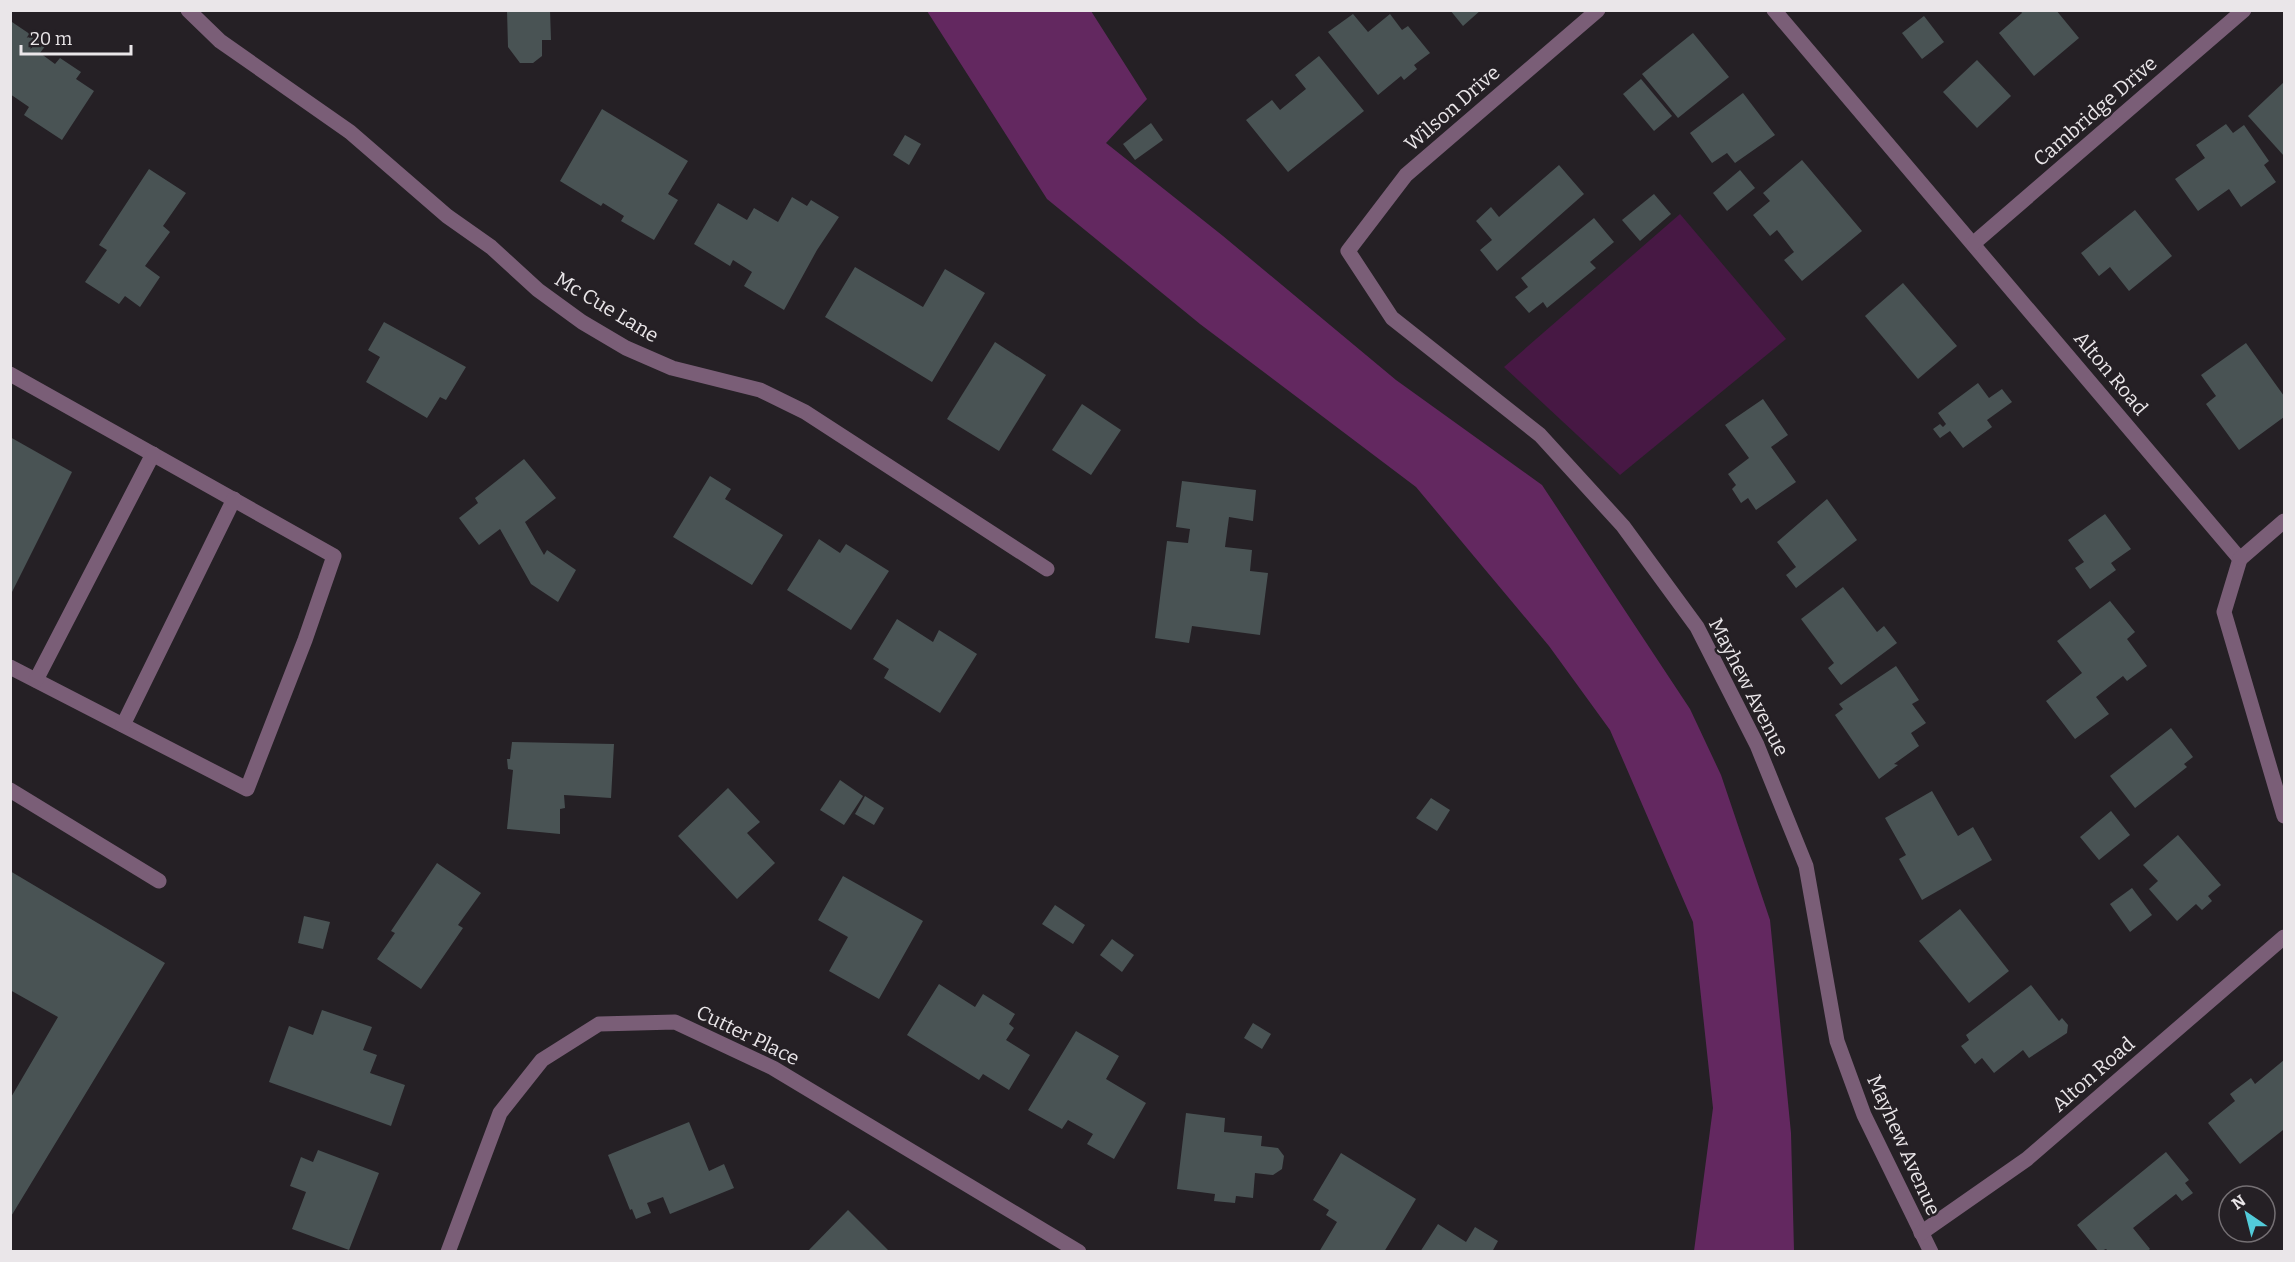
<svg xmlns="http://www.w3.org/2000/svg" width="2295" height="1262" font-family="Bitter,serif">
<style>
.green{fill:#471844}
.water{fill:#632860}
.building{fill:#495354}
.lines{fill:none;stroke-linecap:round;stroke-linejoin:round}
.lane{stroke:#7a5e77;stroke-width:15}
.street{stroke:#7a5e77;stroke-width:15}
.labels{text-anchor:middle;stroke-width:5;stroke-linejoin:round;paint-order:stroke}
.street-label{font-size:20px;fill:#eae6e9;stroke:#252025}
</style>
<rect width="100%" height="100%" fill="#252025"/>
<polygon class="green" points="1680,214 1786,339 1620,475 1504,367"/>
<polygon class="water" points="927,11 1091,11 1147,99 1106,143 1223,236 1396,380 1542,485 1690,709 1721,775 1770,920 1791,1133 1794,1251 1694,1251 1713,1108 1693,922 1610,730 1549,646 1416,487 1200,324 1047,199"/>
<g class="building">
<polygon points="507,10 550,10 551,40 542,40 542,56 533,63 520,63 508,47"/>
<polygon points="1450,10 1481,10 1463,26"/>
<polygon points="2020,10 2056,10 2079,38 2034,76 1999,33 2022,13"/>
<polygon points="1353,14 1368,32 1390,14 1402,30 1408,26 1430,53 1414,65 1417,69 1404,80 1401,76 1378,95 1328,32"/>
<polygon points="1924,16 1944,42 1922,59 1902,33"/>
<polygon points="12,22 46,45 40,53 55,64 60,58 81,72 76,79 94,91 62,140 24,115 29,107 10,94"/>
<polygon points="1693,33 1729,77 1678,118 1642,74"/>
<polygon points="1319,56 1364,111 1288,172 1246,120 1272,100 1280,110 1306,89 1295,75"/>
<polygon points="1977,60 2011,96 1977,128 1943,92"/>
<polygon points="1641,79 1672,116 1654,131 1623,94"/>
<polygon points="2284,82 2284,156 2248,116"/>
<polygon points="1743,93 1775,135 1735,163 1727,153 1712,163 1690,133"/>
<polygon points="602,109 688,161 668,194 678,200 654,240 621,221 624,216 603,203 601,206 560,181"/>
<polygon points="1151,123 1163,140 1135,160 1123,144"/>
<polygon points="2226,124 2233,133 2244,125 2269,161 2264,165 2276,182 2241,207 2229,189 2198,211 2175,179 2205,158 2196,145"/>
<polygon points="905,135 921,144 909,165 893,155"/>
<polygon points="1802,160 1862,231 1802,281 1784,260 1794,252 1777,230 1770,236 1753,215 1770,201 1763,193"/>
<polygon points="1559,165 1584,194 1497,271 1480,250 1492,240 1476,221 1491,207 1499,217"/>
<polygon points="149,169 186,193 163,226 170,232 145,266 160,277 140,307 125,296 119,304 85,282 107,250 99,245"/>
<polygon points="1740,170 1755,188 1727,211 1713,193"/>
<polygon points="1654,194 1671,214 1640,241 1622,220"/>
<polygon points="792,197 807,206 811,200 839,217 817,250 784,310 744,286 752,272 733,260 730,266 694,244 718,203 747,220 754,208 778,222"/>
<polygon points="2135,210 2172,256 2129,291 2110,267 2099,276 2081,253"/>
<polygon points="1594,218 1614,242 1590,262 1596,268 1547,308 1543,302 1529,313 1515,297 1528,287 1521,278"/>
<polygon points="855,267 923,307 945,269 985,293 932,382 825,317"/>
<polygon points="1903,283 1957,346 1918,379 1865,316"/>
<polygon points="384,322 466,367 446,400 440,397 427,418 366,382 380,357 368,350"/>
<polygon points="995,342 1046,375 999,451 947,419"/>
<polygon points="2246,343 2284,396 2284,417 2239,450 2206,404 2216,396 2201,375"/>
<polygon points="1978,383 1989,398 2002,389 2012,402 1987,420 1992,427 1963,448 1950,431 1940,438 1933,429 1940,424 1943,427 1946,424 1938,413"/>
<polygon points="1763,399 1788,435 1771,447 1796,482 1756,510 1748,498 1741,503 1732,489 1736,485 1728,474 1749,458 1725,425"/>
<polygon points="1082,404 1121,430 1091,475 1052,450"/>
<polygon points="10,437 72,472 10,596"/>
<polygon points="524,459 556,498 525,522 544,555 547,550 576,570 558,602 531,584 500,529 479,545 459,518 478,503 475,498"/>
<polygon points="710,476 731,489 725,499 783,535 752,585 673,537"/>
<polygon points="1182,481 1256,490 1253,521 1229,517 1225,547 1252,550 1250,571 1268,573 1260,635 1192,626 1189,643 1155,638 1167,541 1188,543 1190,529 1176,527"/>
<polygon points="1827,499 1857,540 1796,588 1786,575 1796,567 1777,542"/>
<polygon points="2105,514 2131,549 2111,563 2116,570 2090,589 2075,568 2084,562 2068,540"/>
<polygon points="819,539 840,553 846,544 889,571 851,630 787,590"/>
<polygon points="1843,587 1877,632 1884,626 1897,643 1841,685 1828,668 1834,663 1801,619"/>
<polygon points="2110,601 2135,632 2127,639 2147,666 2127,681 2123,676 2096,697 2109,714 2075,739 2046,701 2082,673 2057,641"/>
<polygon points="897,619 933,642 939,630 977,654 940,713 884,678 889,669 873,659"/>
<polygon points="1896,666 1919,700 1912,704 1926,723 1911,733 1919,746 1894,764 1898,765 1879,779 1835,715 1843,709 1839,704"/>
<polygon points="2171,728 2193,757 2184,764 2187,767 2135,808 2110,776"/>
<polygon points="512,742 614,744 611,798 564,795 565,808 560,809 560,834 507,829 513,770 508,769 507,759 510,759"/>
<polygon points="840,780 863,796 844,825 820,810"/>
<polygon points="728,788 760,822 747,833 775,863 737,899 678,836"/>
<polygon points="1932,791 1958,836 1973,827 1992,860 1922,900 1899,859 1906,855 1885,818"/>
<polygon points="865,796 884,808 874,825 855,814"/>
<polygon points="1431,798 1450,810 1437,831 1416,818"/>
<polygon points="2111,811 2130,835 2099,860 2080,837"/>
<polygon points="2178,835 2221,885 2208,896 2212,901 2202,910 2196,904 2177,921 2149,889 2158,881 2143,865"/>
<polygon points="437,863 481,893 458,925 463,928 421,989 377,959 395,933 391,931"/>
<polygon points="10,871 165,963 10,1218 10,1099 58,1017 10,990"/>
<polygon points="843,876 923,921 879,999 829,971 848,937 818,920"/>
<polygon points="2132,888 2152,915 2130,932 2110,904"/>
<polygon points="1055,905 1085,925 1073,944 1042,924"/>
<polygon points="1960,909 2009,971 1969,1003 1919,941"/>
<polygon points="304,916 330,922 323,949 298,943"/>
<polygon points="1112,939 1134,955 1122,972 1100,955"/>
<polygon points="939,984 975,1007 983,994 1015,1014 1009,1024 1014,1028 1006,1040 1030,1055 1009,1090 983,1074 979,1080 907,1035"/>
<polygon points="2031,985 2059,1021 2062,1018 2068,1025 2067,1033 2029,1058 2023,1050 1994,1073 1982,1058 1975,1064 1961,1046 1969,1040 1966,1035"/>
<polygon points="322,1010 372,1027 363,1050 377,1055 370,1073 405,1085 391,1126 269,1082 289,1026 313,1035"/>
<polygon points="1253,1023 1271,1034 1262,1049 1244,1038"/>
<polygon points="1076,1031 1119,1056 1106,1079 1146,1103 1114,1159 1087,1144 1093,1134 1068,1120 1062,1129 1028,1110"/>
<polygon points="2284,1060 2284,1132 2283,1130 2240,1164 2208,1123 2235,1101 2230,1094 2251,1078 2255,1084"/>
<polygon points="1186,1113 1225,1118 1224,1132 1262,1136 1261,1146 1278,1148 1284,1156 1282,1169 1273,1175 1255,1173 1253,1198 1236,1196 1235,1203 1214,1201 1215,1194 1177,1189"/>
<polygon points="689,1122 709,1171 724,1164 734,1188 670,1214 663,1197 647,1203 651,1213 636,1219 632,1209 630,1210 608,1155"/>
<polygon points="318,1150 379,1173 349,1250 292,1229 306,1192 290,1186 301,1157 313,1162"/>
<polygon points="2166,1152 2189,1180 2185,1183 2193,1193 2182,1201 2176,1194 2133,1228 2150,1249 2147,1252 2109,1252 2106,1249 2099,1252 2077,1225"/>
<polygon points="1341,1153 1416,1199 1384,1252 1319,1252 1337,1222 1326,1215 1329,1210 1313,1200"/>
<polygon points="848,1210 890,1252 807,1252"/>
<polygon points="1438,1224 1466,1242 1475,1227 1498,1241 1492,1252 1420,1252"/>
</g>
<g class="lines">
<g class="lane">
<polyline points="10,374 334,556 305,640 247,789 10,667"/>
<polyline points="36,680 153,454"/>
<polyline points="123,725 234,499"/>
<polyline points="10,790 159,881"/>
</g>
<g class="street">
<polyline points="188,10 220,41 350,132 447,216 491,247 538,290 582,322 626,348 672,368 760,390 805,412 1047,569"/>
<polyline points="1598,10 1406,175 1348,251 1392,318 1540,435 1623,526 1697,627 1757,745 1806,866 1837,1041 1864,1115 1931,1252"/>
<polyline points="1774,10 2240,559"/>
<polyline points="1974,243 2244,10"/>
<polyline points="2240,559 2224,612 2284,816"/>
<polyline points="2240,559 2284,521"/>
<polyline points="1921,1233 2027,1159 2284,937"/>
<polyline points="448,1252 500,1113 542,1060 599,1024 675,1022 773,1068 1079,1252"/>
</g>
</g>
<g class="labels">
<g class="street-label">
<text transform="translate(1452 108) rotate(-41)" y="7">Wilson Drive</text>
<text transform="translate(2095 111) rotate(-41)" y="7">Cambridge Drive</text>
<text transform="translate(607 307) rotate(31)" y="7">Mc Cue Lane</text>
<text transform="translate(2111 373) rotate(50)" y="7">Alton Road</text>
<text transform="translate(1749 687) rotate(63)" y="7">Mayhew Avenue</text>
<text transform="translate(748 1035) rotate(26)" y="7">Cutter Place</text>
<text transform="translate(2093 1074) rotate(-41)" y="7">Alton Road</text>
<text transform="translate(1904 1145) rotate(66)" y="7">Mayhew Avenue</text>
</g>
</g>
<rect width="2295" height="1262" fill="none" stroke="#eae6e9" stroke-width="24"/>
<g transform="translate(2247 1214) rotate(325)"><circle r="28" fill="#252025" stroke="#746f73" stroke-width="1.5"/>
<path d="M0-4.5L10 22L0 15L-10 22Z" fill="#52cbd9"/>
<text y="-9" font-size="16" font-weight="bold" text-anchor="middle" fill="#eae6e9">N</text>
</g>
<path d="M21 45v9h110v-9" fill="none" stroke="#eae6e9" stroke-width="3"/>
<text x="30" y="45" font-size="18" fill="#eae6e9" stroke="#252025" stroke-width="4.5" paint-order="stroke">20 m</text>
</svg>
